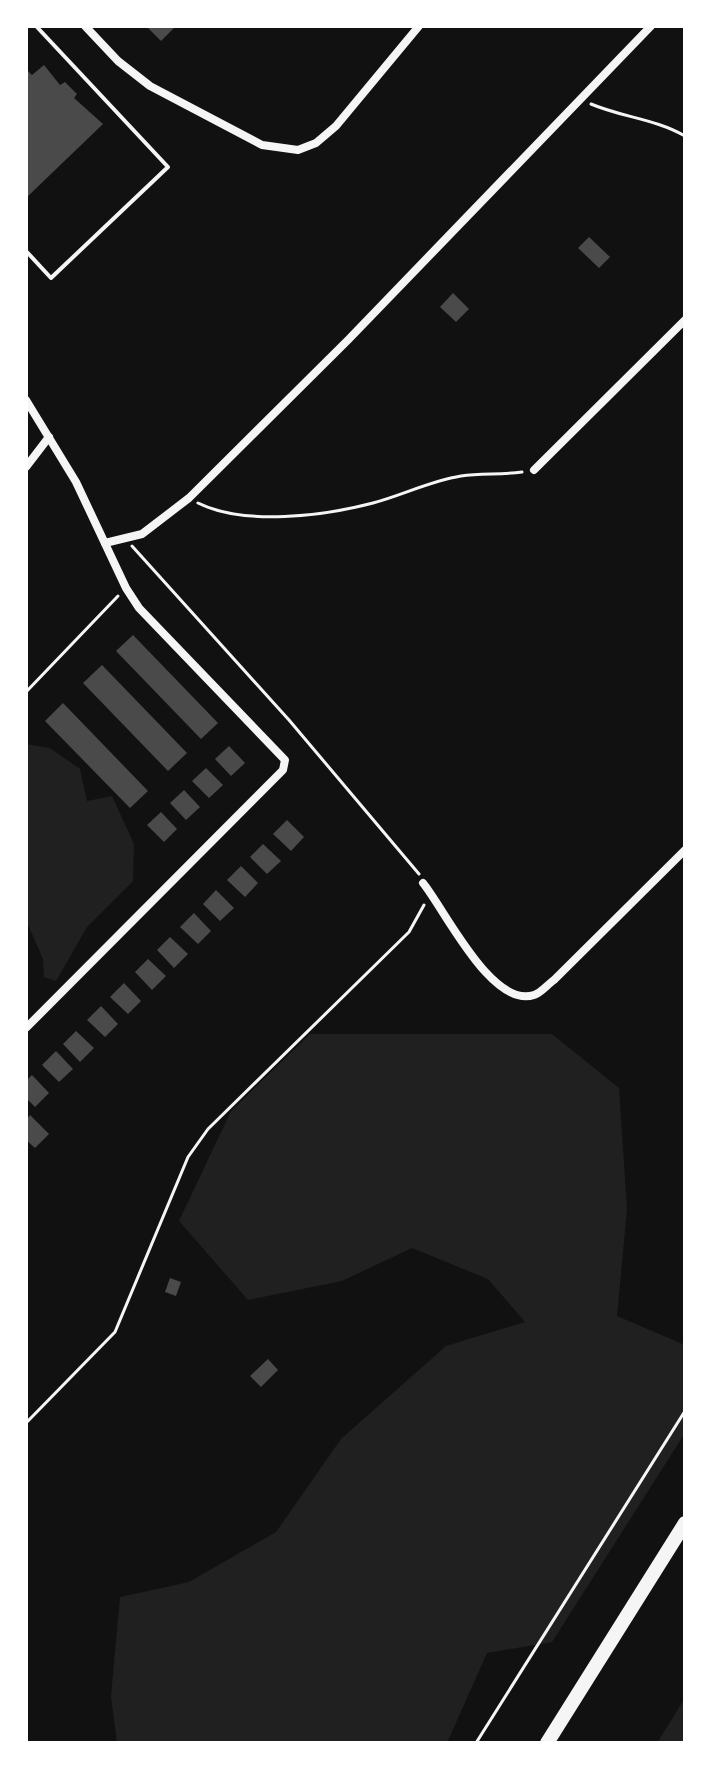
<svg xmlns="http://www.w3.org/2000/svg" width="711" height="1769" font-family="Mulish,sans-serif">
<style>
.green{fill:#202020}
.building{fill:#4a4a4a}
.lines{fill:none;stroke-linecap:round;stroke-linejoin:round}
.path{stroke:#f5f5f5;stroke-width:3}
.service{stroke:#f5f5f5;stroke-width:4}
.minor{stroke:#f5f5f5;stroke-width:8}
.trunk{stroke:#f5f5f5;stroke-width:14}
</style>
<rect width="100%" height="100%" fill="#111"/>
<g class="green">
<polygon points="26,744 50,748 80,769 87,801 112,796 134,844 133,881 87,927 56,981 44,977 43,959 26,920"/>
<polygon points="310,1034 552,1034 619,1088 627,1209 617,1316 685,1345 685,1433 552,1642 487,1653 447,1743 117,1743 111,1696 120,1597 189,1582 276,1532 341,1439 446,1346 525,1322 488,1279 412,1248 342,1281 248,1300 179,1221 231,1111"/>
<polygon points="685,1698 685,1743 657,1743"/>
</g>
<g class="building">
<polygon points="146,26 176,26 161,41"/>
<polygon points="44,65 60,85 65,82 77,94 74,98 103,124 26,198 26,69 32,75"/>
<polygon points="589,237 610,257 599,268 578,248"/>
<polygon points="453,293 469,309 456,322 440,307"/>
<polygon points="133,635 218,723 201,739 116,651"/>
<polygon points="102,665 187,753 168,771 83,683"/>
<polygon points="63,703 148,791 130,808 45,721"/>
<polygon points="229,746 245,763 231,776 215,759"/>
<polygon points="206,768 223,785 209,798 192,781"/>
<polygon points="184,790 200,807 186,820 170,803"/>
<polygon points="161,812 177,829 164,842 147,825"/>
<polygon points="287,820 304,837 291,851 273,834"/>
<polygon points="263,844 281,861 267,874 250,857"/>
<polygon points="241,866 258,883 245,897 227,880"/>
<polygon points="216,890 234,908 220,921 203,904"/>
<polygon points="194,913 211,931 198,944 180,927"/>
<polygon points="170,937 188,954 174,968 157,950"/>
<polygon points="148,959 166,976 152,990 135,972"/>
<polygon points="124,983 141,1001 128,1014 110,997"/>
<polygon points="101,1006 118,1024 105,1037 87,1020"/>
<polygon points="76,1031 94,1048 80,1062 63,1044"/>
<polygon points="56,1051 73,1069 59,1082 42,1065"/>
<polygon points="32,1075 49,1093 35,1107 26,1098 26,1081"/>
<polygon points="30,1115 49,1134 35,1148 26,1140 26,1120"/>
<polygon points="170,1278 181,1282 176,1296 165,1292"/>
<polygon points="268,1359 278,1370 261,1387 250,1376"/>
</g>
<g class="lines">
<g class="path">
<path d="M591 104C621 117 656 119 685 136"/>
<path d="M198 503C244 526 324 516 373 503 403 495 430 481 461 476 481 473 502 475 522 472"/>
<polyline points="132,546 289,720 419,874"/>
<polyline points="26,692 118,596"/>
<polyline points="26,1423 115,1332 188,1157 208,1129 409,932 424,905"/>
<polyline points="476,1743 685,1411"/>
</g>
<polyline class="service" points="26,251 51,278 168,167 36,26"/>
<g class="minor">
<polyline points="85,26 118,61 150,86 262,145 298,150 316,143 336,126 419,26"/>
<polyline points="26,400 76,482 126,588 139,608 285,760 283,770 26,1028"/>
<polyline points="26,467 49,437"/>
<polyline points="534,470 685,320"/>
<polyline points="105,543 142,534 189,498 348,340 651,26"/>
<path d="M423 883C445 910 492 1009 534 995 541 993 548 984 554 980L685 850"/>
</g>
<polyline class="trunk" points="547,1743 685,1523"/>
</g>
<rect width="711" height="1769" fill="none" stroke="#ffffff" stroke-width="56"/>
</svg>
